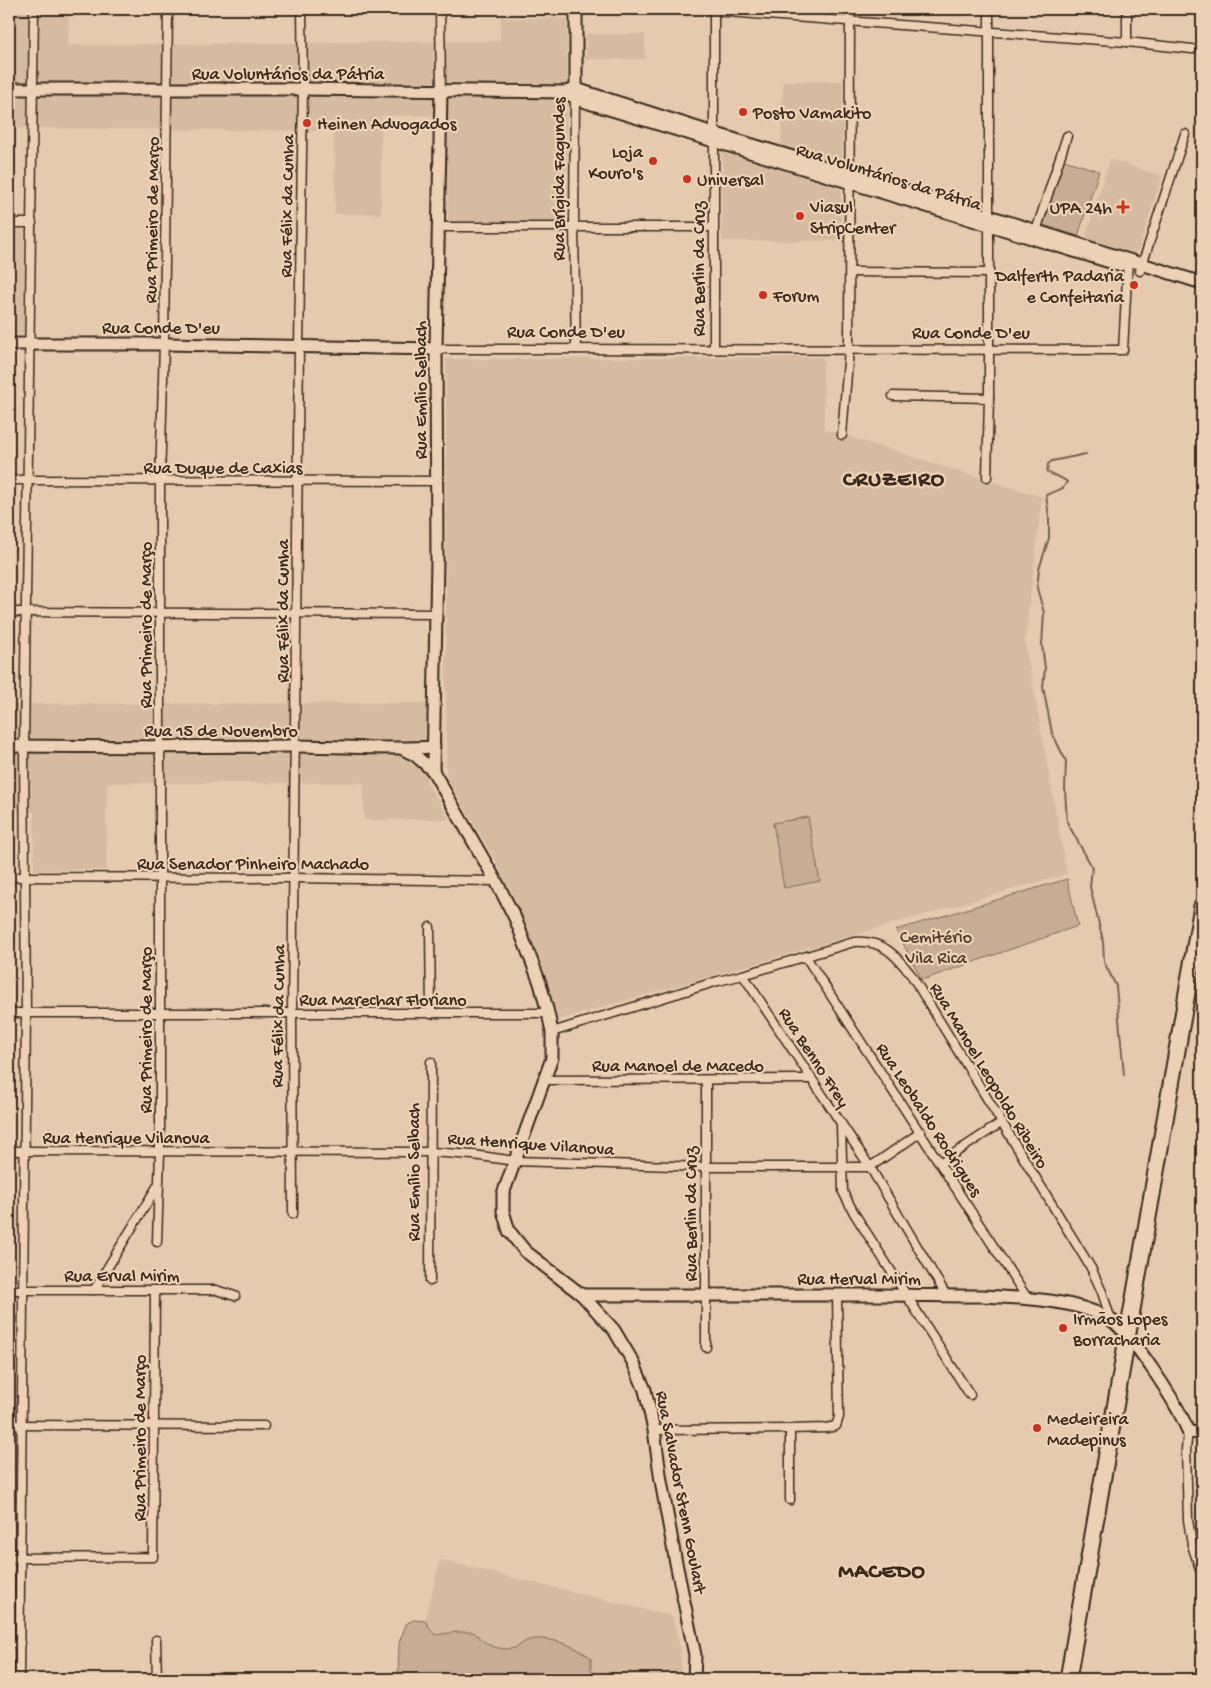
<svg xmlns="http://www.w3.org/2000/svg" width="1211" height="1688" font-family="'Gochi Hand',sans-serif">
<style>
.built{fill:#d6bba0}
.green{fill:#c6ad94;stroke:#806c59}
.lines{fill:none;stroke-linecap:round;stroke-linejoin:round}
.stream{stroke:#766250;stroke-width:2}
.street-casing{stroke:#3b2a1e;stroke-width:11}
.secondary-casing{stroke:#3b2a1e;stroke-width:15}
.highway-casing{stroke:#3b2a1e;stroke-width:19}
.street{stroke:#edd1b4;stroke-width:8}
.secondary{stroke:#edd1b4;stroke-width:11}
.highway{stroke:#edd1b4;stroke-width:15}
.poi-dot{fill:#c8321e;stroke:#edd1b4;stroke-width:2}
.labels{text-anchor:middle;stroke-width:4.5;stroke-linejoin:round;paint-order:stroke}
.street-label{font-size:18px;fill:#3b2a1e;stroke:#edd1b4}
.poi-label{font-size:18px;fill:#3b2a1e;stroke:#edd1b4;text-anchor:start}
.park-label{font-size:18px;fill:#503e30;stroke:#edd1b4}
.district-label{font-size:22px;font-weight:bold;letter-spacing:1px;fill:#3b2a1e;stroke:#edd1b4}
</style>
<rect width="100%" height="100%" fill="#e6caae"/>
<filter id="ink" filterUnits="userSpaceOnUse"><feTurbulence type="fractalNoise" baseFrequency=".02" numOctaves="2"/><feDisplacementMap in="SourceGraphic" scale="10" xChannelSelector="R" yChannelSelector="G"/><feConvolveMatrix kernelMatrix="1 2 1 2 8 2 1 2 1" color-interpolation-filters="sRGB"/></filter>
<g filter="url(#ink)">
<g class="built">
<polygon points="9,9 69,9 68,45 500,41 501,18 567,18 567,222 448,222 447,115 381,116 381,214 335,214 334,131 9,128"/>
<rect x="586" y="34" width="59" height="25"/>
<polygon points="783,81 843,81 843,165 781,148"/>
<polygon points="722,151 841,186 841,241 722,241"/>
<polygon points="1110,159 1162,176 1137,255 1085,239"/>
<rect x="9" y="229" width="15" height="106"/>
<polygon points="823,357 824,429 1042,497 1025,642 1067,874 558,1020 544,971 517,904 496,862 446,776 446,359"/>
<polygon points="427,703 427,783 449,819 364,820 364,783 107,783 106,870 34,870 34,812 9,811 9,704"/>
<polygon points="440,1560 672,1616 680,1647 681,1667 679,1679 410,1679"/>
</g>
<g class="green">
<polygon points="1064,160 1099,171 1078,236 1043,225"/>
<polygon points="808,817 820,881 784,888 773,823"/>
<polygon points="1067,879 1078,926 922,980 896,930"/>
<path d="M413 1620 425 1621 435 1635 456 1632H474C485 1645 498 1651 515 1648 520 1646 524 1641 529 1640 547 1635 577 1646 591 1658V1679H398L399 1643 406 1624Z"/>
</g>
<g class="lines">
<path class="stream" d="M1086 454 1052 461 1048 464 1047 472C1054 476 1062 477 1067 482L1063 488 1046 495 1049 517V538L1039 569 1037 588 1044 613 1042 645 1045 668 1043 687 1052 733 1066 761 1065 789 1067 822 1092 867 1090 887 1103 941 1104 962 1116 986 1124 1075"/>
<defs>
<g id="street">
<polyline points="440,9 441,91"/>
<polyline points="714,11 1127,42 1192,49"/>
<polyline points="1127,42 1127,9"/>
<polyline points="575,98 574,228 576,349"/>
<polyline points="9,223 32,223"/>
<polyline points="439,227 713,227"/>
<polyline points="1036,231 1067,136"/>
<polyline points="1140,271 1185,134"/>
<polyline points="850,272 988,273"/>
<polyline points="436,349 1123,350 1128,260"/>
<polyline points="714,349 714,9"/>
<polyline points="893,396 989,398"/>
<polyline points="842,435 849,349 850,9"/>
<polyline points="987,477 989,398 989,9"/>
<polyline points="9,480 437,481"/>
<polyline points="9,612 436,614"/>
<polyline points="9,877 294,878 496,881"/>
<polyline points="430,927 431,1014"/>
<polyline points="806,957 1027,1298"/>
<polyline points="743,975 870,1167 946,1295"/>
<polyline points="9,1013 548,1013"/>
<path d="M552 1032 718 981 743 975 854 942C883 940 895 954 912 976L1091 1268 1102 1292 1111 1320"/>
<polyline points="544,1080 811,1079"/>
<polyline points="706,1081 706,1347"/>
<polyline points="841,1126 843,1192 854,1213 970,1395"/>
<polyline points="9,1151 431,1152 473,1155 515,1161 705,1167 870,1167 921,1132"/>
<polyline points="941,1162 1001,1123"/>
<polyline points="293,1214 292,1014 299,345 303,89 302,9"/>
<polyline points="157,1242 160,1152 160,482 164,344 168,9"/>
<polyline points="430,1281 431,1062"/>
<polyline points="9,1290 216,1290 235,1296"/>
<polyline points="94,1290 158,1185"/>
<polyline points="9,1425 264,1426"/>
<polyline points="790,1429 790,1500"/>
<polyline points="654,1430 790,1429 826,1428 836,1426 839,1417 837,1295"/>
<polyline points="1188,1432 1186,1449 1188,1520 1192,1545 1202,1575"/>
<polyline points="9,1558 153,1557 155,1290"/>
<polyline points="156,1640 157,1679"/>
<polyline points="9,1643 20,1643"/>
<polyline points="19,1679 26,1014 24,747 34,9"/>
</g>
<g id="secondary">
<polyline points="9,89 303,89 566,92 576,89 713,133 989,216 1202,283"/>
<polyline points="566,92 575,98 589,103 1120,265"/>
<polyline points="576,96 576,9"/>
<polyline points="9,344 164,344 436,349"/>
<path d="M9 746C104 747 198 747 293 746 340 746 387 750 434 747"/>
<polyline points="403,749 415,755 433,771 496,881 515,918 540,983 548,1013 552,1032 552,1058 503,1194 503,1211 509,1231 525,1251 582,1295 614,1330 633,1362 645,1390 654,1430 661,1481 675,1558 695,1655 694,1679"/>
<polyline points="433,771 437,561 436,349 441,91"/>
<path d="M582 1295C680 1295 778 1295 877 1295 912 1295 947 1296 983 1296 1023 1298 1072 1299 1108 1318 1129 1329 1181 1408 1188 1432L1202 1433"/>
</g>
<polyline id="highway" points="1068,1679 1202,906"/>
</defs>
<use href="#street" class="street-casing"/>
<use href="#secondary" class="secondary-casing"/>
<use href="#highway" class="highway-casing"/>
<use href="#street" class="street"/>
<use href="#secondary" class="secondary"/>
<use href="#highway" class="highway"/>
</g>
</g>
<g class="poi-dot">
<circle cx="743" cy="112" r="5"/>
<circle cx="307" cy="123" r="5"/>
<circle cx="653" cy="161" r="5"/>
<circle cx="687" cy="179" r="5"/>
<path d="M1120.5 199.5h5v5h5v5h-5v5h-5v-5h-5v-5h5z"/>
<circle cx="800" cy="216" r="5"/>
<circle cx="1134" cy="285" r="5"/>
<circle cx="763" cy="295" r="5"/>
<circle cx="1063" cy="1328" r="5"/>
<circle cx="1037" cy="1428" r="5"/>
</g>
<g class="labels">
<g class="street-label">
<text x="288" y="79">Rua Voluntários da Pátria</text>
<text transform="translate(889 176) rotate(17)" y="6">Rua Voluntários da Pátria</text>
<text transform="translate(558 179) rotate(-90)" y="6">Rua Brígida Fagundes</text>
<text transform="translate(286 206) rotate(-89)" y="6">Rua Félix da Cunha</text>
<text transform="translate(151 220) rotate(-89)" y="6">Rua Primeiro de Março</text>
<text transform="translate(698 269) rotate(-90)" y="6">Rua Berlin da Cruz</text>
<text x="161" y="333">Rua Conde D'eu</text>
<text x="566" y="337">Rua Conde D'eu</text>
<text x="971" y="338">Rua Conde D'eu</text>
<text transform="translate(420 390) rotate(-90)" y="6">Rua Emílio Selbach</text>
<text x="223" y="473">Rua Duque de Caxias</text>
<text transform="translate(282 611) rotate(-90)" y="6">Rua Félix da Cunha</text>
<text transform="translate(145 625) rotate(-90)" y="6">Rua Primeiro de Março</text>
<text x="221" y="736">Rua 15 de Novembro</text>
<text x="253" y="869">Rua Senador Pinheiro Machado</text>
<text x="383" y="1005">Rua Marechar Floriano</text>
<text transform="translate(277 1016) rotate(-89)" y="6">Rua Félix da Cunha</text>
<text transform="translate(145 1030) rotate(-90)" y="6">Rua Primeiro de Março</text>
<text transform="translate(815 1057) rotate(57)" y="6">Rua Benno Frey</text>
<text x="678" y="1071">Rua Manoel de Macedo</text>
<text transform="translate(990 1075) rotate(59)" y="6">Rua Manoel Leopoldo Ribeiro</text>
<text transform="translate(930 1119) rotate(57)" y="6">Rua Leobaldo Rodrigues</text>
<text x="126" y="1143">Rua Henrique Vilanova</text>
<text transform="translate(531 1143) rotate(4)" y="6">Rua Henrique Vilanova</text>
<text transform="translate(413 1172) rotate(-90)" y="6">Rua Emílio Selbach</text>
<text transform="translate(690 1214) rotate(-90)" y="6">Rua Berlin da Cruz</text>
<text x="122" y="1281">Rua Erval Mirim</text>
<text x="859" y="1284">Rua Herval Mirim</text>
<text transform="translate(139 1438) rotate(-90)" y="6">Rua Primeiro de Março</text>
<text transform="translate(682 1492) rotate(79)" y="6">Rua Salvador Stenn Goulart</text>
</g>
<g class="poi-label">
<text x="753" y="118">Posto Vamakito</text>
<text x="317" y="129">Heinen Advogados</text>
<text x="643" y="157" text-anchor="end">Loja<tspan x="643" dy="21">Kouro's</tspan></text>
<text x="697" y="185">Universal</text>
<text x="810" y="212">Viasul<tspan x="810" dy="21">StripCenter</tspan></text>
<text x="1112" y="213" text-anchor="end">UPA 24h</text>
<text x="1124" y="281" text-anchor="end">Dalferth Padaria<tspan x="1124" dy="21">e Confeitaria</tspan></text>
<text x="773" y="301">Forum</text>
<text x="1073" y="1324">Irmãos Lopes<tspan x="1073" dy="21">Borracharia</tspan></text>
<text x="1047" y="1424">Medeireira<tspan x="1047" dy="21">Madepinus</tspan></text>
</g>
<g class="park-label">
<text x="936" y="942">Cemitério<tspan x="936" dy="21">Vila Rica</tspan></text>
</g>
<g class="district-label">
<text x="894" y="485">CRUZEIRO</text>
<text x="882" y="1577">MACEDO</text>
</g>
</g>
<rect width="1211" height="1688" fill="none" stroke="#edd1b4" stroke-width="30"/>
<rect x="15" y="15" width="1181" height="1658" fill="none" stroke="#3b2a1e" stroke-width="2" filter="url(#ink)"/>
</svg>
